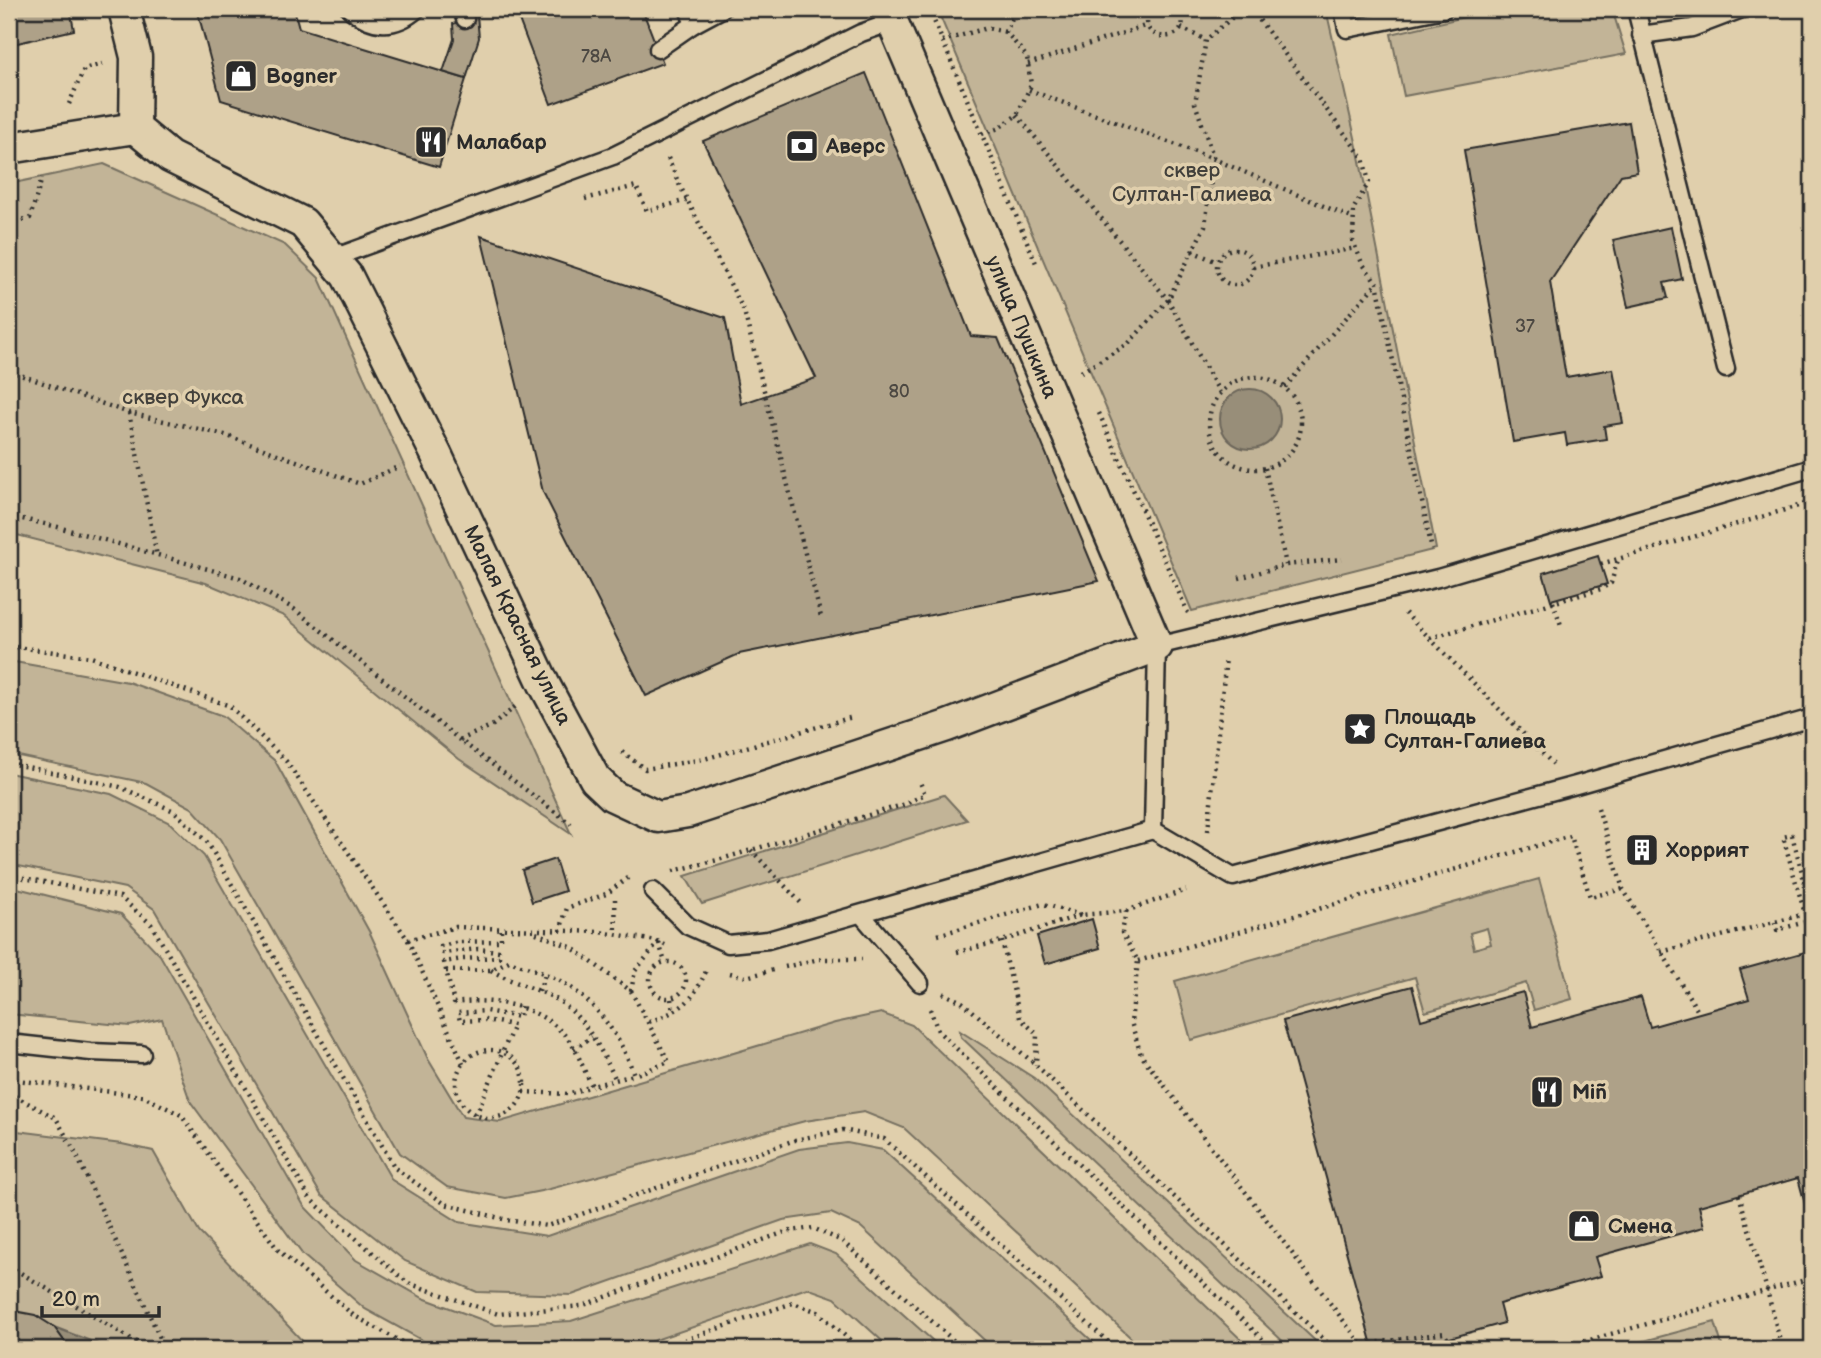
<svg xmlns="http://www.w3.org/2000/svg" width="1821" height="1358" font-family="'Balsamiq Sans',sans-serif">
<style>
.green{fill:#c2b497;stroke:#767061;stroke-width:2;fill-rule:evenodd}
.water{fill:#988e79;stroke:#6c665a;stroke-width:2}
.building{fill:#aea188;stroke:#2b2b2b;stroke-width:2}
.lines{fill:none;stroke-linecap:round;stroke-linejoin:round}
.service-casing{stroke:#2b2b2b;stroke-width:21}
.minor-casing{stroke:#2b2b2b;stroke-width:35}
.path{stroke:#2b2b2b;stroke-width:4.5;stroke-dasharray:2 5;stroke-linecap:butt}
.service{stroke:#e0cfac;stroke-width:16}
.minor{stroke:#e0cfac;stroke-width:30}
.labels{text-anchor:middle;stroke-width:7;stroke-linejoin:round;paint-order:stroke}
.number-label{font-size:18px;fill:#4c4842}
.poi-label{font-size:21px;font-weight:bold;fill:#2b2b2b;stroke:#e0cfac;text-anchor:start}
.park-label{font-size:21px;fill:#42403b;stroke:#e0cfac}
.street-label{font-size:21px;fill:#2b2b2b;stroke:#e0cfac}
</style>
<rect width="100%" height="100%" fill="#e0cfac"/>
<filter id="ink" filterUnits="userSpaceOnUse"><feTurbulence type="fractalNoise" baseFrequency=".0143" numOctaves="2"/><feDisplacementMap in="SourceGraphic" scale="14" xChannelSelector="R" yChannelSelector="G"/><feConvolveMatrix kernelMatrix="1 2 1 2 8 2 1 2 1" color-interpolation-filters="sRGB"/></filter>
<g filter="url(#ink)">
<g class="green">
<polygon points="937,9 1326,9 1358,151 1436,549 1192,611"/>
<polygon points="1499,9 1612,9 1626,54 1404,96 1391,34"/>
<polygon points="104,164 285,245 319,278 571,834 459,759 284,616 206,583 9,533 9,184"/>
<polygon points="9,661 128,682 223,716 275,761 370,933 428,1059 463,1117 500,1122 835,1023 881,1013 912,1025 1251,1349 1143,1349 904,1128 864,1112 805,1121 546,1190 506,1198 447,1187 400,1153 220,839 192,808 146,783 9,754"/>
<polygon points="9,773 111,794 170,823 204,856 392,1180 459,1222 547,1236 799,1149 847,1143 883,1150 1101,1349 994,1349 861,1227 831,1213 783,1220 572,1295 477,1292 405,1261 321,1195 154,909 125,888 9,864"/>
<polygon points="944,795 967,820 702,904 685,876"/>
<path d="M1539 879 1572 999 1534 1010 1526 983 1425 1012 1415 977 1191 1040 1175 981ZM1487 928 1491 944 1474 949 1470 933Z"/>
<polygon points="9,886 121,914 160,955 304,1206 356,1260 423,1298 496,1325 571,1321 810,1244 836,1254 942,1349 891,1349 835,1298 807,1288 629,1349 438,1349 365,1309 303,1255 190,1101 162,1019 130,1026 9,1014"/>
<polygon points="960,1031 1034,1078 1324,1349 1291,1349 961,1037"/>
<polygon points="9,1130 122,1144 153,1151 199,1232 310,1349 9,1349"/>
<polygon points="1715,1322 1723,1349 1614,1349"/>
</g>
<g class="water">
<circle cx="1250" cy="419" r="30"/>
<polygon points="54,1327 106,1347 109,1349 70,1349"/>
</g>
<g class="building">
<polygon points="9,9 70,9 74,30 9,45"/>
<polygon points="197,9 294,9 299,28 466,79 439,167 221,100"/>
<polygon points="515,9 642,9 663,63 551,104"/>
<polygon points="477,15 479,38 466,79 443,72 454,39 453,24"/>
<polygon points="866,73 971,336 998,338 1099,581 739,654 646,696 543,492 481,236 725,318 741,404 816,378 703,141"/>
<polygon points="1629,122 1637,172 1621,175 1550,282 1566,377 1613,369 1623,423 1604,426 1606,439 1567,445 1565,433 1513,442 1464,150"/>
<polygon points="1671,227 1682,279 1664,283 1668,298 1628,307 1613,240"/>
<polygon points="1598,556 1607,584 1551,600 1543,573"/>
<polygon points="1648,837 1654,858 1636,863 1630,842"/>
<polygon points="555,859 565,891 532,902 522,870"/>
<polygon points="1092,919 1100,948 1045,964 1037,936"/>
<polygon points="1812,950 1812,1218 1809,1219 1798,1178 1699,1206 1704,1227 1595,1257 1601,1276 1499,1304 1504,1323 1410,1349 1373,1349 1283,1021 1412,986 1421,1020 1523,992 1532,1027 1641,997 1650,1027 1749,999 1740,970"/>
<polygon points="9,1310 35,1315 54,1327 70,1349 19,1349 9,1347"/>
</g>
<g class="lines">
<defs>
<g id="service">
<path d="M350 9C372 27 395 29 417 9"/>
<polyline points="462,9 465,19"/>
<polyline points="688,9 694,24 722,9"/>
<polyline points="1343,9 1347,29 1444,9"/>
<polyline points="1636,9 1726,369"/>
<polyline points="1641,35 1692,28 1742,9"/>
<polyline points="658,49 694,24"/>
<polyline points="333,258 613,156 861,33 892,22"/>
<polyline points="1812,468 1438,578 1157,646 1153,830 1233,877 1576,785 1812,718"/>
<polyline points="653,891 688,926 728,944 768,940 1153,830"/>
<polyline points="861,914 920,983"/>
<polyline points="9,1043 91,1052 142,1054"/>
</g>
<g id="minor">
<polyline points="124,9 136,57 135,128"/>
<polyline points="135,128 170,157 303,223 347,276 436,454 544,684 595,779 613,796 658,817 688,812 947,726 1157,646 887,9"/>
<polyline points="9,148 135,128"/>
</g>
</defs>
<use href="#service" class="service-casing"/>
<use href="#minor" class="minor-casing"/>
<g class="path">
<polyline points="929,9 1036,263"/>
<path d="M1152 9C1128 45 1201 46 1178 9"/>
<polyline points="1251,9 1363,158 1369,182 1354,208 1353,241 1362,263 1377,283 1432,550"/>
<polyline points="1181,28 1206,40"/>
<polyline points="942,41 987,28 1006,32"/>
<polyline points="1028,64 1148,25"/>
<polyline points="1029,90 1214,159 1354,219"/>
<polyline points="69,104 84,69 102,64"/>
<polyline points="1017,115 1168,300 1220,393"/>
<polyline points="982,134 999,128 1017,115 1031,85 1027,57 1006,32 1016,9"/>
<polyline points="668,158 679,184 744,311 821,617"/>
<polyline points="585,199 636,186 647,211 687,200"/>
<polyline points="9,223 30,218 42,178"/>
<circle cx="1235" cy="267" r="18"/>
<polyline points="1192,251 1217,262"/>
<polyline points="1253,267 1356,248"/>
<polyline points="9,371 129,413 225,435 360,484 400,466"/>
<polyline points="1081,372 1128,344 1168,300 1205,226 1214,159 1195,103 1206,40 1242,9"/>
<circle cx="1255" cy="423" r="46"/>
<polyline points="1285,387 1377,283"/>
<polyline points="129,413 157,556"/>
<polyline points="1099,413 1188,613"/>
<polyline points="1265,468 1286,565"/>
<polyline points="9,516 58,527 240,578 294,609 460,740 571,824"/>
<polyline points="1601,564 1812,502"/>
<polyline points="1239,578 1286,565 1342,559"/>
<polyline points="1553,602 1561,625"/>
<polyline points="1405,613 1553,764"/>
<polyline points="1430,638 1601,589 1611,583 1618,560"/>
<polyline points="9,646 91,657 230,706 286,761 408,940 456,927 600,932 657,941 665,945"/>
<polyline points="460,740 493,725 516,706"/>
<polyline points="622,752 645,769 704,759 853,717"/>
<polyline points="9,763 120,787 174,811 208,843 395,1168 445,1204 507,1220 547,1226 795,1140 843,1130 884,1139 1116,1349"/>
<polyline points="1598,808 1623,889 1699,1013"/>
<polyline points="1208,831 1226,658"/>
<polyline points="751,850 801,903"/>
<polyline points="673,871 718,860 906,804 925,794 919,780"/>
<polyline points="9,875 120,897 151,924 310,1199 408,1283 498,1314 581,1306 785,1232 813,1228 842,1241 963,1349"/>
<polyline points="615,899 616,934"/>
<polyline points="1126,911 1122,933 1138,961 1131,1022 1141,1055 1362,1345 1444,1333 1454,1349"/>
<polyline points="1775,922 1777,930 1812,920"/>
<polyline points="560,931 567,908 606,894 628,878"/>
<polyline points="536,933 571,947 631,991 669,1062 634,1075"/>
<polyline points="938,935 1043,904 1081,915"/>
<polyline points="408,940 463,1063"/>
<polyline points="1002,941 1020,1018 1037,1034 1036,1065"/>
<polyline points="659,943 665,962"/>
<polyline points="957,952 1002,941 1081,915 1126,911 1186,890"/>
<polyline points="1661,952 1805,914 1783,837 1792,835 1812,910"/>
<polyline points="1138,961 1571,836 1590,897 1623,889"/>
<circle cx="668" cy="980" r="18"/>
<polyline points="785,967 819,959 862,959"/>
<path d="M491 970C510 982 530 986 550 996 583 1012 600 1048 616 1080"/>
<path d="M446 971 491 970 509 961C526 967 544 972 560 981 595 1000 622 1038 634 1075L592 1086C585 1073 580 1058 573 1046 547 1006 497 997 454 1003L444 962 463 959 499 957V951L478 949 443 953 441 946 459 942 501 941V929"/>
<polyline points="730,973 746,977 773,970"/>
<polyline points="539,991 545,974"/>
<polyline points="631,991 635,971 659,942"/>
<polyline points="943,993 962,1002 1036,1065 1334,1349"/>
<polyline points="671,999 673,1012"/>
<polyline points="930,1009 938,1031 1273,1349"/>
<path d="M649 1022C683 1009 692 1003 707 969"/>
<polyline points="574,1049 592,1037"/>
<circle cx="490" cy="1084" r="34"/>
<polyline points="9,1079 143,1096 181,1115 278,1250 353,1315 414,1349"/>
<polyline points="523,1092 568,1094 592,1086"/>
<polyline points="9,1093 56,1118 77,1156 165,1349"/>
<polyline points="476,1115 514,1025 485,1020 460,1021 458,1013 486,1011 519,1017 521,1006"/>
<polyline points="1739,1195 1767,1290 1782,1349"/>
<polyline points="9,1266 148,1349"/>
<polyline points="658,1349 793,1303 818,1312 860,1349"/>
<polyline points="1557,1349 1812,1278"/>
</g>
<use href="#service" class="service"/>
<use href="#minor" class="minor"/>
</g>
</g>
<defs>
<symbol id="shop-square" viewBox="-11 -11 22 22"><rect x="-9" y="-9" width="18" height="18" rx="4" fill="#2b2b2b" stroke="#e0cfac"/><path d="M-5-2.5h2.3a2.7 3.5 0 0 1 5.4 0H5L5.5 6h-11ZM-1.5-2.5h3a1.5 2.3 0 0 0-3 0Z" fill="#fff"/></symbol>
<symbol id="restaurant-square" viewBox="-11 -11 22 22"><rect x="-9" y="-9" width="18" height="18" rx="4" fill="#2b2b2b" stroke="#e0cfac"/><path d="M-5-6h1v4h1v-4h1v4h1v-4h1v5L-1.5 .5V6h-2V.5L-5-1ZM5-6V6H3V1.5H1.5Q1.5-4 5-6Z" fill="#fff"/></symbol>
<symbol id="bank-square" viewBox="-11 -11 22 22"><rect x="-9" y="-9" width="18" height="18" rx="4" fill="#2b2b2b" stroke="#e0cfac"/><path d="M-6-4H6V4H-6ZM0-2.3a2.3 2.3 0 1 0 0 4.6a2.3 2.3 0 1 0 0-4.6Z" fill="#fff"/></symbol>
<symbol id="sight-square" viewBox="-11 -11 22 22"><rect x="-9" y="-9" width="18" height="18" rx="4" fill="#2b2b2b" stroke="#e0cfac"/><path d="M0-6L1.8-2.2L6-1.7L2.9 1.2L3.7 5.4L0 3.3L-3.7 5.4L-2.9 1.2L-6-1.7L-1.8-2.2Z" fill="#fff"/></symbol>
<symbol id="building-square" viewBox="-11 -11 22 22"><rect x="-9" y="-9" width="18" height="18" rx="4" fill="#2b2b2b" stroke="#e0cfac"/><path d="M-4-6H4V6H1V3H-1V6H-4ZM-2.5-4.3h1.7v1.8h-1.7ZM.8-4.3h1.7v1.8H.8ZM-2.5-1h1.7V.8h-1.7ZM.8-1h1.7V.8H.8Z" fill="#fff"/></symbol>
</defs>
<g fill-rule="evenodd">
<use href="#shop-square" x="222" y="57" width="38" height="38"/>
<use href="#restaurant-square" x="412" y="123" width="38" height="38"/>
<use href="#bank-square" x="783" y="127" width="38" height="38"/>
<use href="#sight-square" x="1341" y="710" width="38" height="38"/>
<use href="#building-square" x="1623" y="831" width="38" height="38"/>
<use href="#restaurant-square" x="1528" y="1073" width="38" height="38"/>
<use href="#shop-square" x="1565" y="1207" width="38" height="38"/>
</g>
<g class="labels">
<g class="number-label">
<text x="596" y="62">78А</text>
<text x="1525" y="332">37</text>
<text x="899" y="397">80</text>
</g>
<g class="poi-label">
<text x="266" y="83">Bogner</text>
<text x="456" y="149">Малабар</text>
<text x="826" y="153">Аверс</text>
<text x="1384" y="724">Площадь<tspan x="1384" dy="24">Султан-Галиева</tspan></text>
<text x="1666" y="857">Хоррият</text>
<text x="1572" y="1099">Miñ</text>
<text x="1608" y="1233">Смена</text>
</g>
<g class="park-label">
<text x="1192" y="177">сквер<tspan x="1192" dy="24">Султан-Галиева</tspan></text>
<text x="183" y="404">cквер Фукса</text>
</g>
<g class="street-label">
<text transform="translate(1022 327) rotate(67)" y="7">улица Пушкина</text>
<text transform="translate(518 625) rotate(64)" y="7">Малая Красная улица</text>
</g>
</g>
<rect width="1821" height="1358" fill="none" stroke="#e0cfac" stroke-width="35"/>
<rect x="18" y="18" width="1786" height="1323" fill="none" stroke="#2b2b2b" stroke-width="2.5" filter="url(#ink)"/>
<path d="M42 1306v10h117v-10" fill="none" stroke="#2b2b2b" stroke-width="3.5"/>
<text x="52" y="1306" font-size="21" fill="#2b2b2b" stroke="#e0cfac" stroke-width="5" paint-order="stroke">20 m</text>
</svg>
